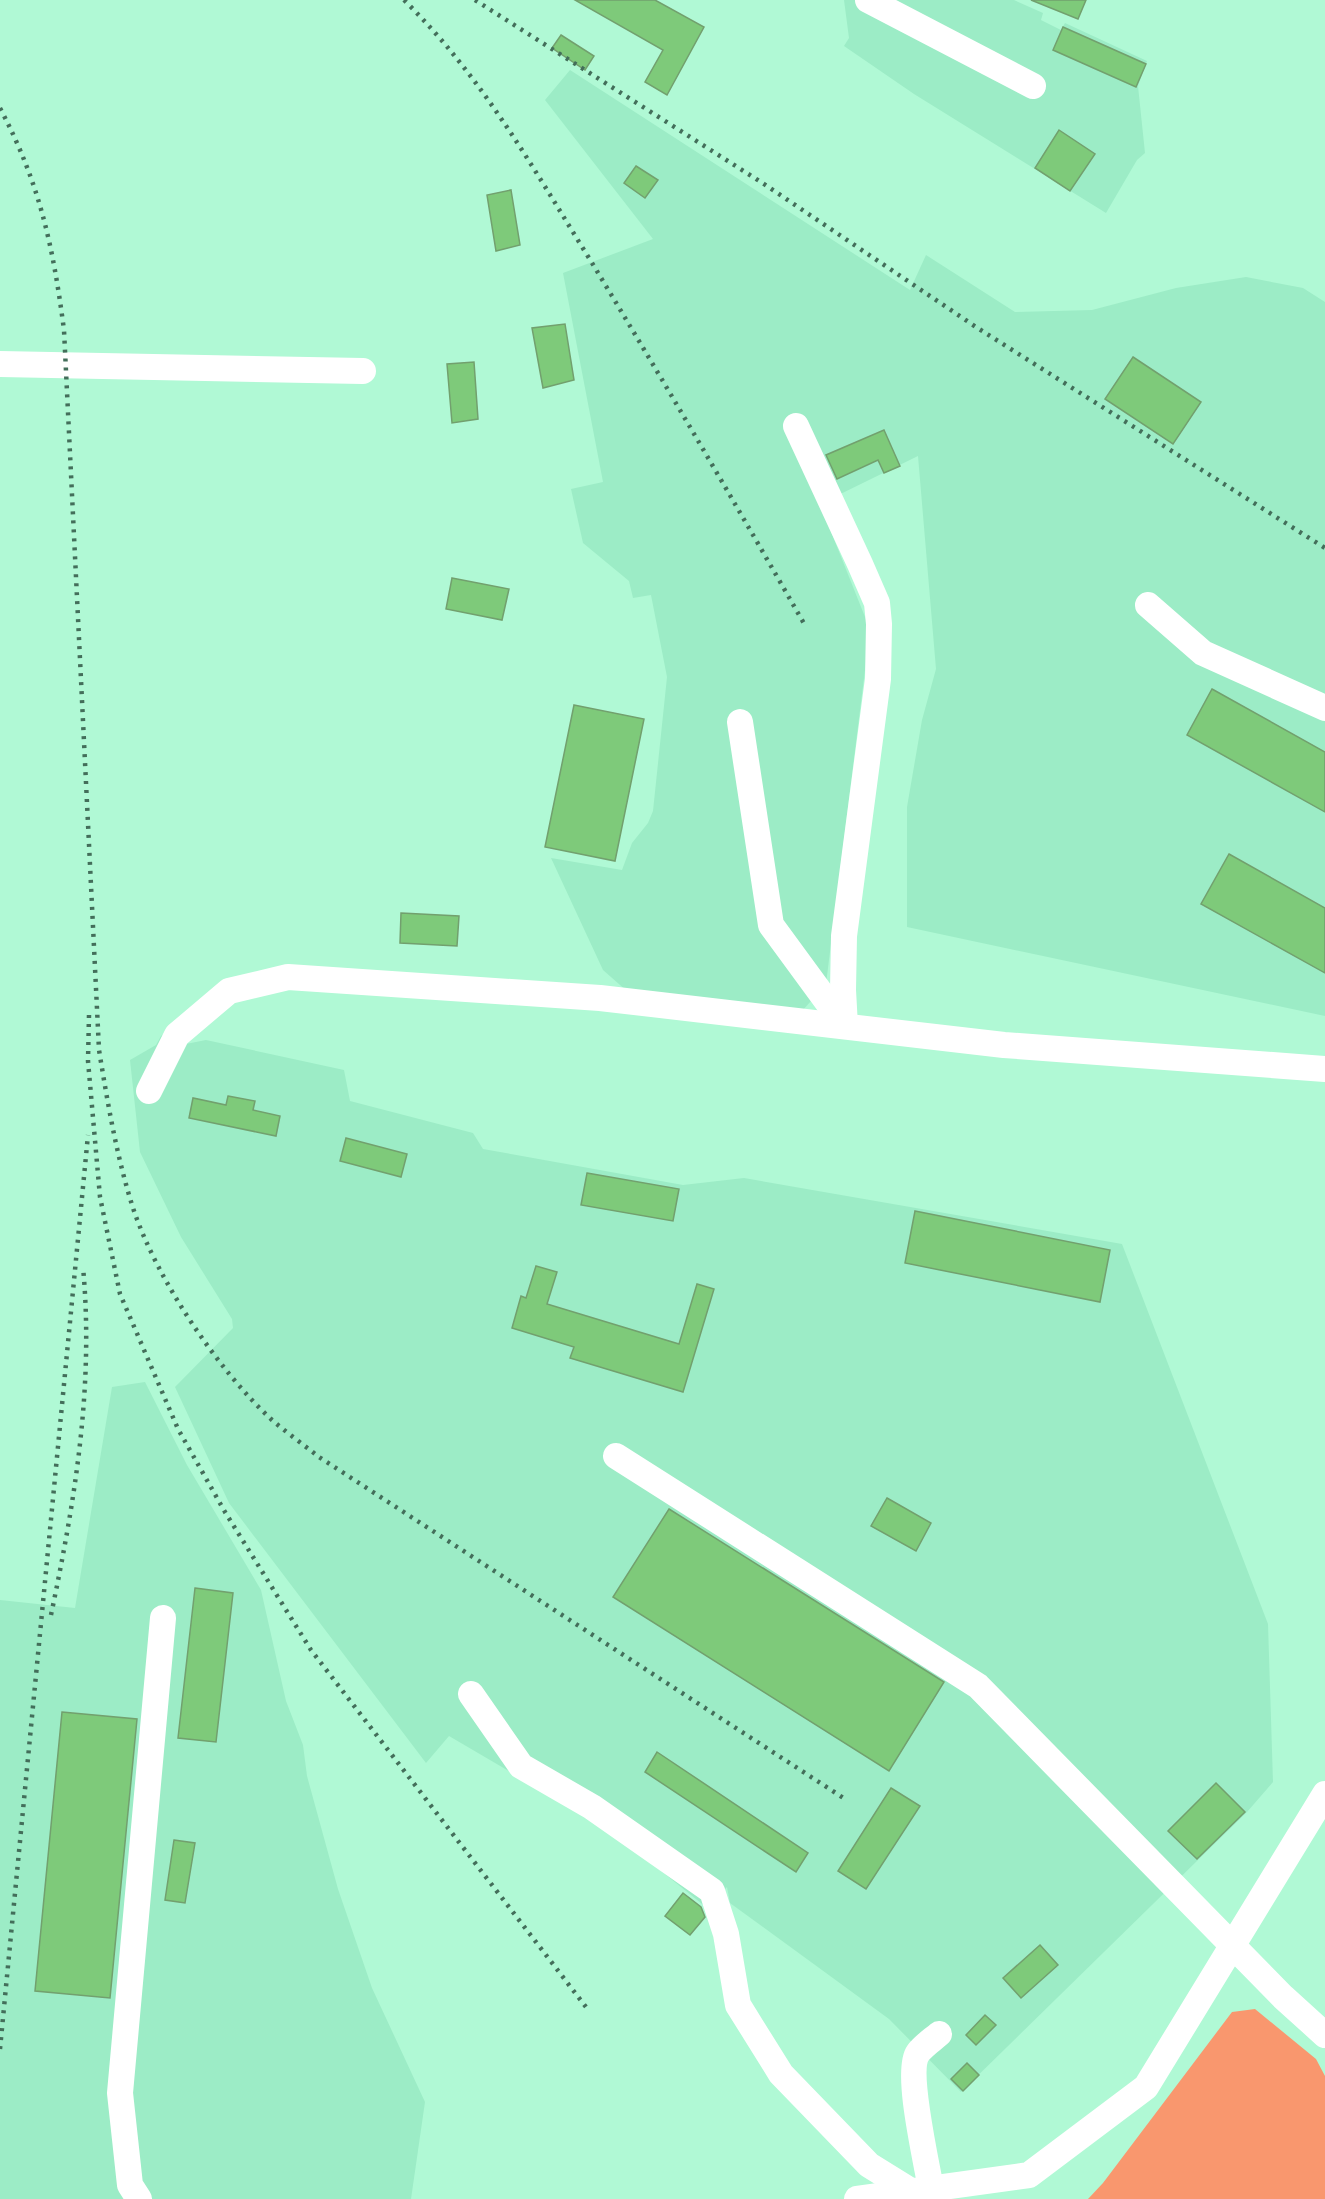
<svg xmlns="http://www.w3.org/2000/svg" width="1325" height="2199" font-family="'PT Serif',serif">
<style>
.built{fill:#9cecc6}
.green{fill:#f9976e}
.building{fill:#7eca7a;stroke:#72a06e;stroke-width:1.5}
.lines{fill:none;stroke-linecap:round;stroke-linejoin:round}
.minor{stroke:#fff;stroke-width:26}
.rail{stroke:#436e5a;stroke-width:4.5;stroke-dasharray:3 6;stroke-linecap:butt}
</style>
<rect width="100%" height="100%" fill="#b0f9d5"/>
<g class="built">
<polygon points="1014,0 1043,13 1041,20 1061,30 1065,23 1147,61 1138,86 1145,153 1137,160 1106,213 914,94 844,46 849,38 844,0"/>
<polygon points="570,70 910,290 926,255 1015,312 1092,310 1176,288 1246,277 1303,288 1325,302 1325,1016 907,927 907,807 922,720 936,669 918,456 820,504 867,622 866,662 826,984 803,1010 628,992 603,970 551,858 622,870 632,843 648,823 653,811 667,677 651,595 633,598 629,581 583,543 571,489 603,482 563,273 653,239 545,100"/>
<polygon points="169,1030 186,1044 206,1040 344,1070 350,1101 473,1133 483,1149 683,1185 744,1178 1122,1244 1268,1624 1273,1782 1247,1812 961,2092 889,2019 730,1903 727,1887 707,1908 613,1832 449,1736 426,1763 229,1503 175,1387 233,1328 232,1319 181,1237 140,1152 130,1060 156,1045 161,1036"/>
<polygon points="145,1382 187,1465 261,1590 286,1701 303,1745 307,1776 338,1889 372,1988 425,2102 411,2199 0,2199 0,1600 75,1608 112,1387"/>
</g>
<polygon class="green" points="1255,2009 1316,2059 1325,2076 1325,2199 1088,2199 1103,2183 1232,2012"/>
<g class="building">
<polygon points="575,0 655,0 704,27 667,95 645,82 663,50"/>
<polygon points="1031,0 1086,0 1078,19"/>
<polygon points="1063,27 1146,64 1136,87 1053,50"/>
<polygon points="561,35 594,56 585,70 552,48"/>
<polygon points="1059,130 1095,154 1070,191 1035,168"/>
<polygon points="636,166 658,180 645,198 624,183"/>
<polygon points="511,190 520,245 496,251 487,195"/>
<polygon points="565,324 574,380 543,388 532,328"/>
<polygon points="1133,357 1201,402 1173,444 1105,399"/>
<polygon points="474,362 478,419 452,423 447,364"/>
<polygon points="884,430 900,466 884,473 878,460 837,479 826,455"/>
<polygon points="452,578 509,589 502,620 446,609"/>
<polygon points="1212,689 1325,752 1325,812 1187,735"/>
<polygon points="574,705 644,719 615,861 545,847"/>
<polygon points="1229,854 1325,908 1325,973 1201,904"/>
<polygon points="401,913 459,916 457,946 400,943"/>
<polygon points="228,1096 255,1101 253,1110 280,1116 276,1136 189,1118 193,1098 226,1105"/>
<polygon points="346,1138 407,1154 401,1177 340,1161"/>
<polygon points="587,1173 679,1189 673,1221 581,1205"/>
<polygon points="915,1211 1110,1250 1100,1302 905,1263"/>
<polygon points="536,1266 557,1272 547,1304 679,1344 697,1284 714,1289 683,1392 570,1358 574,1347 512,1328 521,1296 526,1298"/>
<polygon points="887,1498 931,1523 916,1551 871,1526"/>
<polygon points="669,1509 944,1682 889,1771 613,1597"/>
<polygon points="195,1588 233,1593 216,1742 178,1738"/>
<polygon points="62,1712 137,1719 110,1998 35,1991"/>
<polygon points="657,1752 808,1853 796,1872 645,1772"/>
<polygon points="1216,1783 1245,1812 1197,1859 1168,1831"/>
<polygon points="891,1788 920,1806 866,1889 838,1871"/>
<polygon points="174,1840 195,1843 185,1903 165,1900"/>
<polygon points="683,1893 701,1907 705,1917 690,1935 665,1916"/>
<polygon points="1040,1945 1058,1965 1021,1998 1003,1978"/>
<polygon points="985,2015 996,2025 976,2045 966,2035"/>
<polygon points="967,2063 979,2075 963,2091 951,2079"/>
</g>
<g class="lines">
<g class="minor">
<polyline points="868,0 1033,86"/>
<polyline points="0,364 363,371"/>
<polyline points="796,426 860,564 877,603 879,624 878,679 844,936 843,990 845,1026"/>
<polyline points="1148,605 1203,653 1325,708"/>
<polyline points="740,722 771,925 845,1026"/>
<polyline points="149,1091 177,1035 229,991 288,977 600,998 1004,1045 1325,1069"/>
<polyline points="616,1456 978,1686 1283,1997 1325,2035"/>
<polyline points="471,1694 521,1766 592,1807 712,1891 726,1934 738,2005 781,2074 869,2165 911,2191"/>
<path d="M931 2189C927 2164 905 2071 918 2053 923 2046 932 2040 939 2034"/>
<polyline points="139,2199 130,2185 120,2093 163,1618"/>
<polyline points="857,2199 1029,2175 1146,2087 1325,1794"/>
</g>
<g class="rail">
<path d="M404 0C483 78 531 165 589 258 663 380 735 503 806 627"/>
<polyline points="475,0 764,184 976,327 1325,548"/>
<path d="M0 108C40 184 53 246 64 330L99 1050C108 1105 117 1159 134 1211 158 1281 218 1370 272 1420 287 1433 304 1445 319 1457L845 1799"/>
<polyline points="89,1015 88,1061 100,1197 120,1294 178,1429 225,1512 311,1650 586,2007"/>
<path d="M51 1615C75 1500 94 1386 83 1267"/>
<polyline points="0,2049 88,1135"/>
</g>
</g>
</svg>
